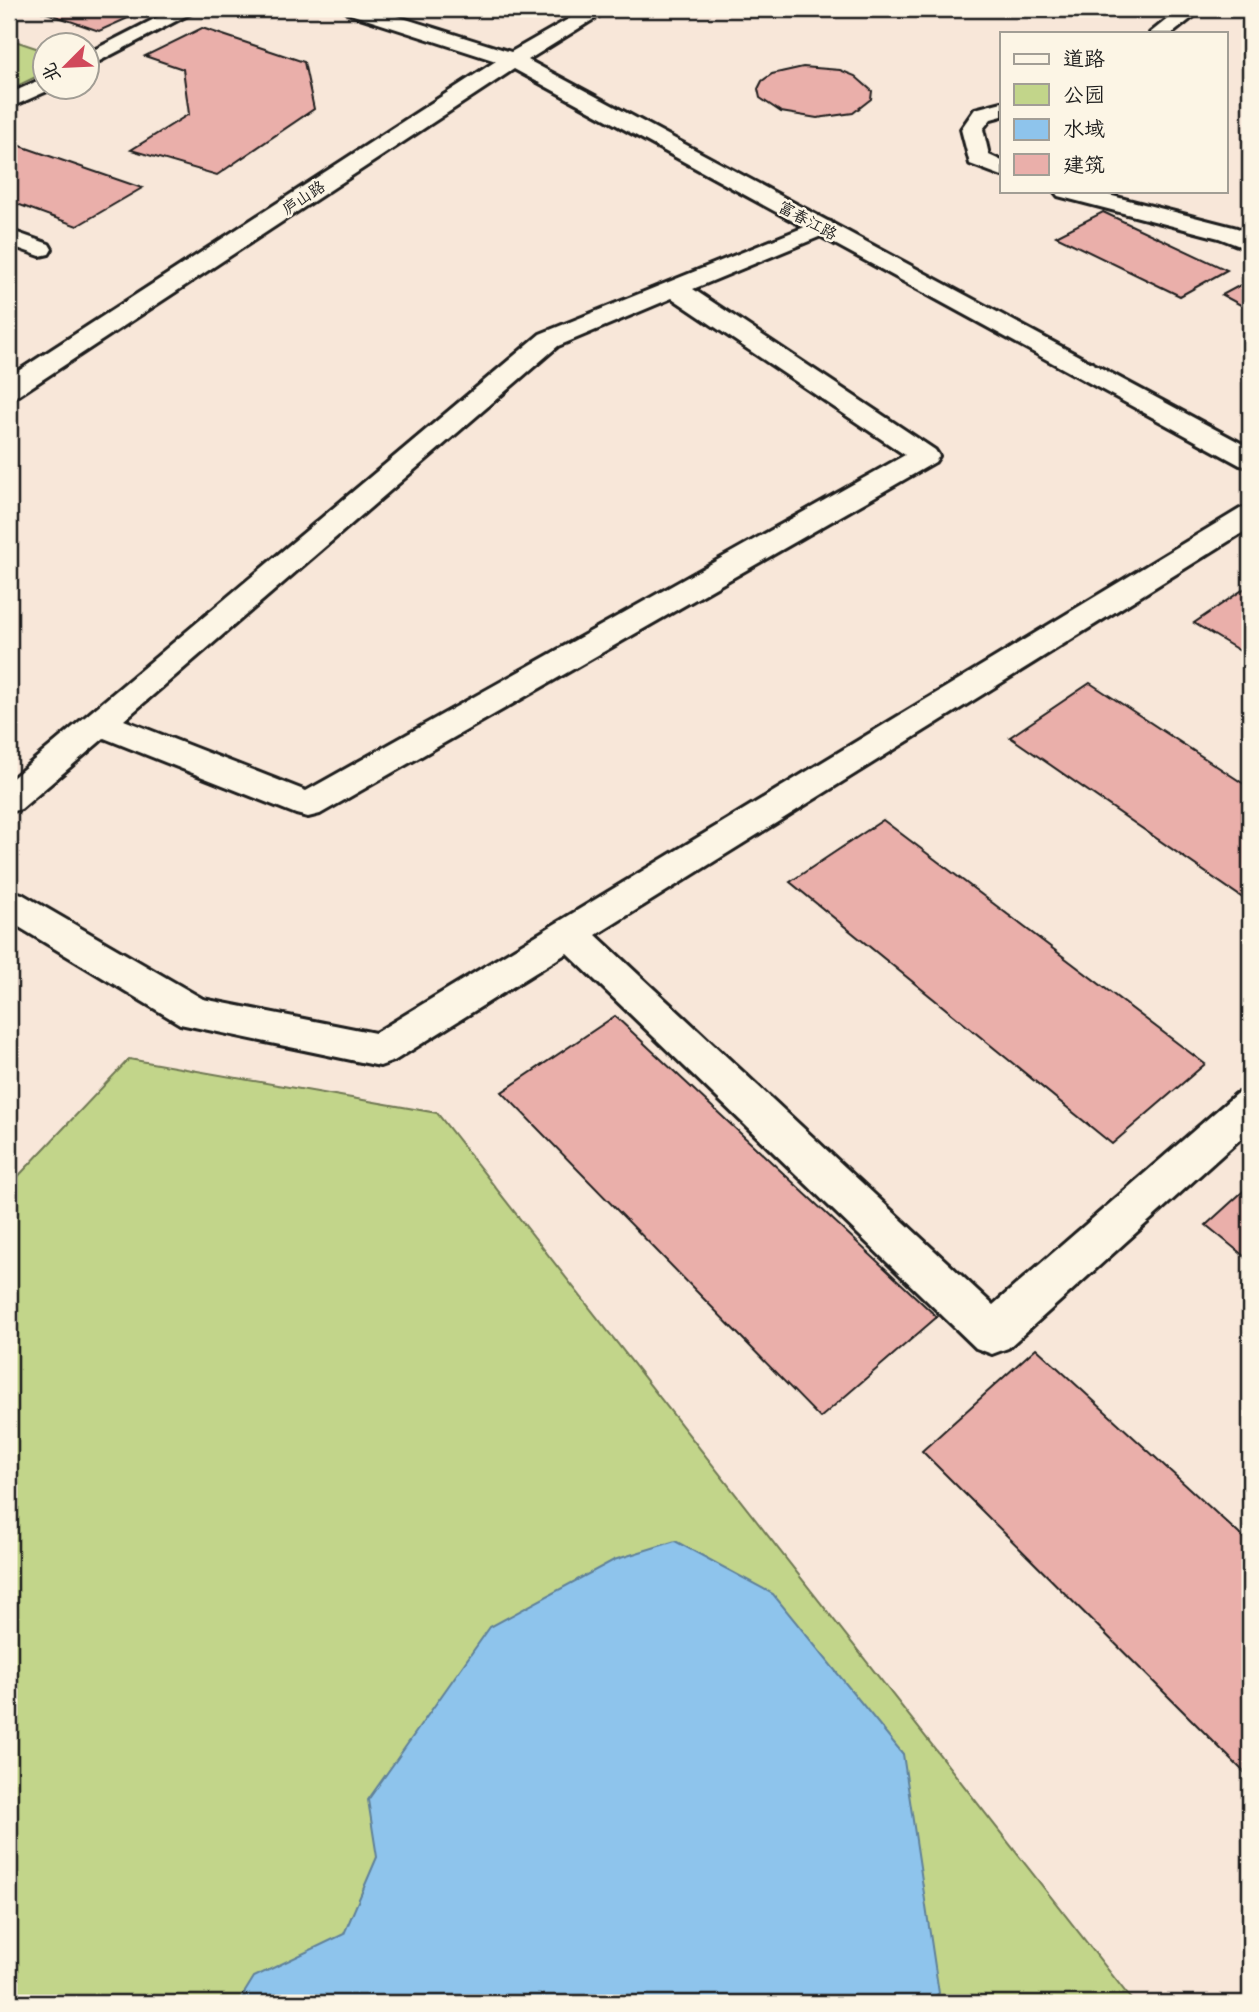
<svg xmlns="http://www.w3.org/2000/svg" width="1259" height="2012" font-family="Kalam,'LXGW WenKai TC',sans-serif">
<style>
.green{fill:#c2d58a;stroke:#6f7853;stroke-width:2}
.water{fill:#8ec4ec;stroke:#608199;stroke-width:2}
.building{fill:#eaafaa;stroke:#1c1c1c;stroke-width:2}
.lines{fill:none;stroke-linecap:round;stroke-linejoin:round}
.street-casing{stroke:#1c1c1c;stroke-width:6}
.secondary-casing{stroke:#1c1c1c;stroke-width:6}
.street{fill:#fcf5e5;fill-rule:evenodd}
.secondary{fill:#fcf5e5;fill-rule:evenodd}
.labels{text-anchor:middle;stroke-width:5;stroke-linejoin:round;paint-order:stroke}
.far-street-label{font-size:16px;fill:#1c1c1c;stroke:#fcf5e5}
</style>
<rect width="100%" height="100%" fill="#f8e7d9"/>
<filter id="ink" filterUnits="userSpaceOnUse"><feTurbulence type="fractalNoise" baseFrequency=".0143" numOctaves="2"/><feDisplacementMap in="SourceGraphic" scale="14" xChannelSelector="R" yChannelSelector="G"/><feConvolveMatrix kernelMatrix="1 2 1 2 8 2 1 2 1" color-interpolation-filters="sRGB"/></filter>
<g filter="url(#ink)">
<g class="green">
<polygon points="9,39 45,51 46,72 9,90"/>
<polygon points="129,1059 437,1113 1134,2003 9,2003 9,1186"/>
</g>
<polygon class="water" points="675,1541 773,1594 903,1754 939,1993 927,2003 238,2003 254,1977 344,1934 377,1857 368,1800 490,1627 614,1560"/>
<g class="building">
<polygon points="35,9 148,9 99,31"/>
<polygon points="202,28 304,62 314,109 217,175 131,150 189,114 183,69 145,56"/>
<polygon points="803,67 840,70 855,76 872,91 871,99 853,113 817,118 781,112 760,98 758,89 762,81 772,74"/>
<polygon points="9,142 142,188 77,226 9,201"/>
<polygon points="1103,212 1227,270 1180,296 1056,236"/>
<polygon points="1250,280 1250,310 1222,295"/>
<polygon points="1250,585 1250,657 1194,623"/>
<polygon points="1090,683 1250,788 1250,903 1010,737"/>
<polygon points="883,820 1205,1064 1112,1144 790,882"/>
<polygon points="615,1016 937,1317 820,1418 502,1092"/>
<polygon points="1250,1185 1250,1261 1206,1225"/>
<polygon points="1036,1348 1250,1544 1250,1778 922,1451"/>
</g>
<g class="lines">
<defs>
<g id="street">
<polygon points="174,9 199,9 88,67 88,53"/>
<polygon points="1180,9 1203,9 1173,33 1150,33"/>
<polygon points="46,77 46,88 54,88 9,108 9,94"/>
<polygon points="1002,102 1002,116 991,119 983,129 989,155 1002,161 1002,176 970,164 961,129 975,109"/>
<polygon points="1054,191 1093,191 1237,228 1250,234 1250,250 1219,238 1058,196"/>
<path d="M822 220 831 222 834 227 831 232 693 289 935 450 939 456 935 462 320 814 308 817 296 814 104 738 21 809 9 812V781L540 334ZM672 298 905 455 306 791 124 720 558 346Z"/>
<polygon points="9,230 49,244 52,249 49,254 40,256 9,245"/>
<polygon points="1250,506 1250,528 596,935 993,1305 1236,1094 1250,1089 1250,1130 1008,1348 992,1354 976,1348 567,953 394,1061 380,1066 180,1024 9,921 9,890 22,894 203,999 375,1033 1240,509"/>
</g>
<polygon id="secondary" points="344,9 374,9 511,52 586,9 610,9 528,60 1250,448 1250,467 1240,465 514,69 19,395 9,397 9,377 496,61 347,13"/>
</defs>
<use href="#street" class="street-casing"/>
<use href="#secondary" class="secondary-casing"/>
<use href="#street" class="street"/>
<use href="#secondary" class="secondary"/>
</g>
</g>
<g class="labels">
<g class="far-street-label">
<text transform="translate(303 197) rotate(-33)" y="6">庐山路</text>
<text transform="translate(808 220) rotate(28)" y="6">富春江路</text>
</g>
</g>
<rect width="1259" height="2012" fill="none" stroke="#fcf5e5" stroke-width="35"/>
<rect x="18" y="18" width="1224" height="1977" fill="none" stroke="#1c1c1c" stroke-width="2.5" filter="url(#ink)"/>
<rect x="1000" y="32" width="228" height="161" fill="#fcf5e5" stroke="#a29e95" stroke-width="2"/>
<rect x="1014" y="54" width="35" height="10" fill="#fcf5e5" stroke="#a29e95" stroke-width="2"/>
<text x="1063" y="66" font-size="21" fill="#1c1c1c">道路</text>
<rect x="1014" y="84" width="35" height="21" fill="#c2d58a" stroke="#a29e95" stroke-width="2"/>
<text x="1063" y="102" font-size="21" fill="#1c1c1c">公园</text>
<rect x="1014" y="119" width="35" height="21" fill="#8ec4ec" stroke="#a29e95" stroke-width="2"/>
<text x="1063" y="136" font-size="21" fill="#1c1c1c">水域</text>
<rect x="1014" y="154" width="35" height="21" fill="#eaafaa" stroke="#a29e95" stroke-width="2"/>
<text x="1063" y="172" font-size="21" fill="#1c1c1c">建筑</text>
<g transform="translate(66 66) rotate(246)"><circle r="33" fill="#fcf5e5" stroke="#a29e95" stroke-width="2"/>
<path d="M0-5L12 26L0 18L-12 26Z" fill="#d1495b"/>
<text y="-10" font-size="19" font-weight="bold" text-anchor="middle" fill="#1c1c1c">北</text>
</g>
</svg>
